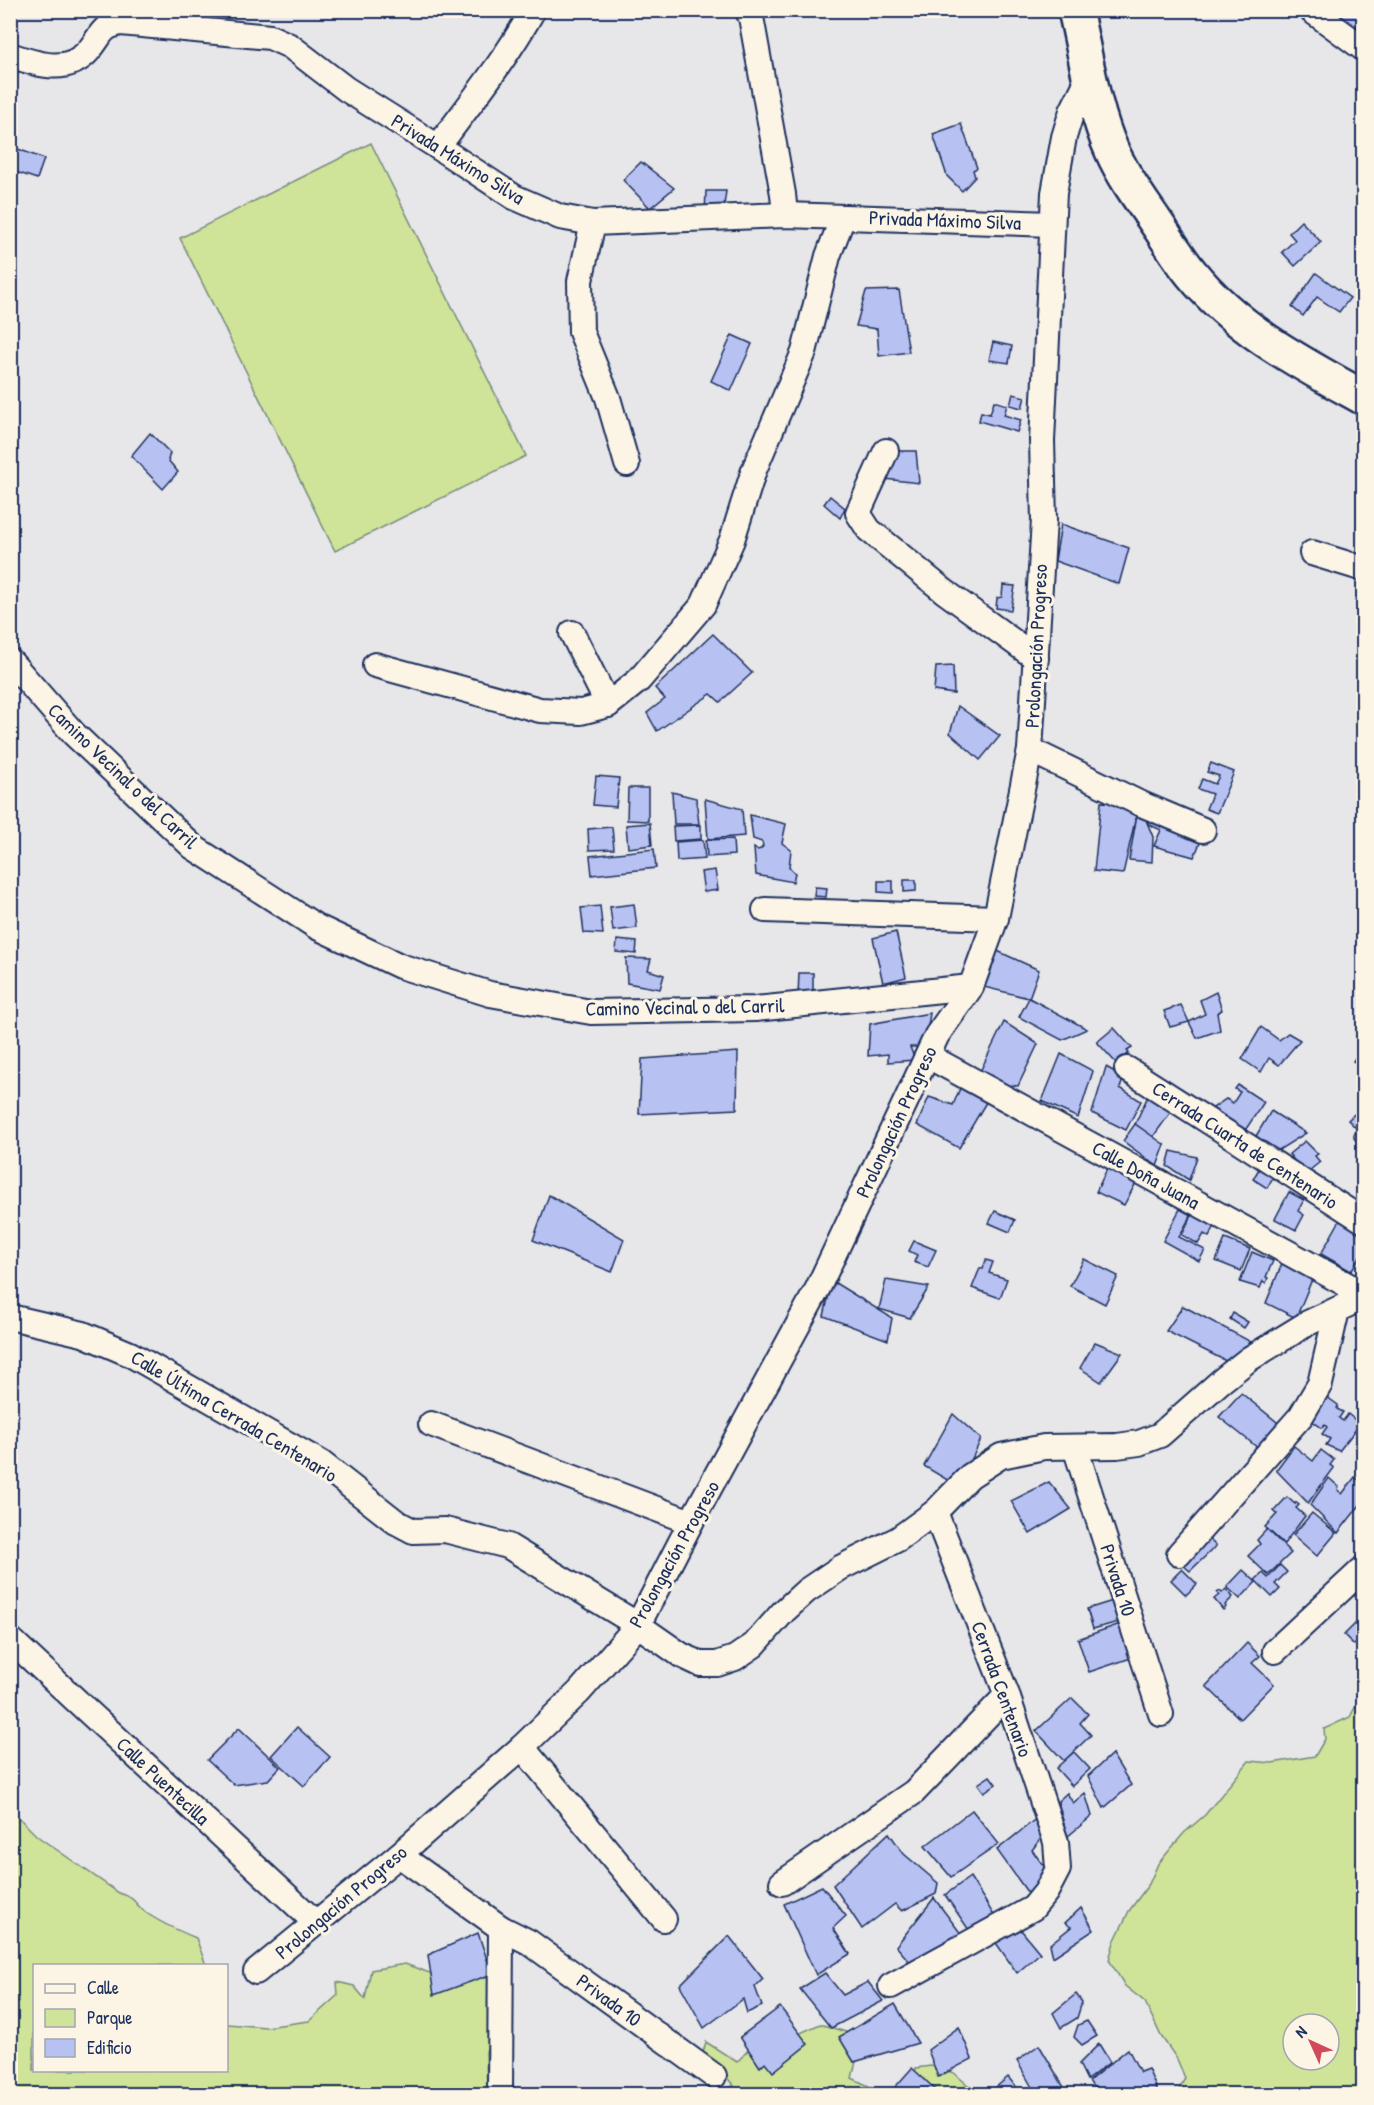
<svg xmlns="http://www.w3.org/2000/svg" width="1374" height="2105" font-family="'Patrick Hand',sans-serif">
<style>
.green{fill:#cfe499;stroke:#758a7c;stroke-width:1.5;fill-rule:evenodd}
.building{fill:#b7c2f3;stroke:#1b2f5e;stroke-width:1.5}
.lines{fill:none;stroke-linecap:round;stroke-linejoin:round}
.street-casing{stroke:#1b2f5e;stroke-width:28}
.secondary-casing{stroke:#1b2f5e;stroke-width:38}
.street{stroke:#fcf5e5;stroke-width:24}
.secondary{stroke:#fcf5e5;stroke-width:33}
.labels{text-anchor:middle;stroke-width:6;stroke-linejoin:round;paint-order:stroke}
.street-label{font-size:20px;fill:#1b2f5e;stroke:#fcf5e5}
</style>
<rect width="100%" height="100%" fill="#e7e6e9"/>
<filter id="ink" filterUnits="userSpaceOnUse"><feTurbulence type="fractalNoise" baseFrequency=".0167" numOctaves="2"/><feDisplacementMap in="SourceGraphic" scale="12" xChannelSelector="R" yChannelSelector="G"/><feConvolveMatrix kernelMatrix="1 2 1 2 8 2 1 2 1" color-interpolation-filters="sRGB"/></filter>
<g filter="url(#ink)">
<g class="green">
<polygon points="371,143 526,456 335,551 180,238"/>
<path d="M1363 1692V2094H1177L1185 2078 1177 2059 1161 2036 1145 2002 1125 1986 1109 1960 1114 1942 1129 1911 1149 1884 1158 1864 1184 1833 1205 1815 1249 1761 1272 1763 1315 1756 1325 1739 1324 1729 1350 1717ZM1293 2024H1329V2060H1293Z"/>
<path d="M10 1809 37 1836 119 1893C136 1898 133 1902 145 1912 160 1923 179 1931 196 1938L206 1965 34 1966V2070H226L227 2024 266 2027 309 2021 338 1995 337 1982 354 1986 365 1999 371 1970 405 1964 446 1979 499 1976 503 2024 486 2051 487 2094H11Z"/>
<polygon points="820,2024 862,2037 852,2078 881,2092 896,2091 906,2094 706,2094 734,2086 719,2068 700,2063 706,2042 737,2062 754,2044 783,2041"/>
<polygon points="931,2066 954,2073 978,2094 909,2094 916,2068"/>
</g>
<g class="building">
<polygon points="1339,10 1364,10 1364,17 1356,28 1336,15"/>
<polygon points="961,124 977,168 973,170 975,177 962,191 947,176 933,134"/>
<polygon points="10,146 44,159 37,179 10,170"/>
<polygon points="641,162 674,188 650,208 623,180"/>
<polygon points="706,191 726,191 723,213 705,214"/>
<polygon points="1301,221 1321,242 1295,266 1282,252 1295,240 1289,233"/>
<polygon points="1316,273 1350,298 1339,312 1317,297 1303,316 1292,307"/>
<polygon points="899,290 909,352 879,356 877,329 856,326 866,291"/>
<polygon points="732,335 752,344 731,391 711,381"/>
<polygon points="993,342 1012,346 1009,363 989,360"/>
<polygon points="1013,394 1025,397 1022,408 1010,405"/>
<polygon points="994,401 1007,405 1004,415 1021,420 1017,432 979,421 981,412 990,414"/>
<polygon points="150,433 170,453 168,460 178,472 163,489 131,456"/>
<polygon points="886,451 916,451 919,483 885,479"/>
<polygon points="830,496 845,508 840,518 824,504"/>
<polygon points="1061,524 1129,548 1119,584 1055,561"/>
<polygon points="1003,585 1015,586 1011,610 996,608 997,598 1002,597"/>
<polygon points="713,634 752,673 720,702 711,694 657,731 647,713 665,699 655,688"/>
<polygon points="953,666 954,694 934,691 936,667"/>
<polygon points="958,706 1000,736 980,760 950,733"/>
<polygon points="1211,763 1234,772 1217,813 1206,809 1212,794 1198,789 1202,779 1215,784 1219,776 1207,772"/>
<polygon points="596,776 619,778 616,807 593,805"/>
<polygon points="628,788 648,788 648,821 627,820"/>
<polygon points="672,792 696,798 699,824 674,824"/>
<polygon points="705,799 742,809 744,836 708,839"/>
<polygon points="1101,802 1139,803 1123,874 1094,871"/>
<polygon points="1139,803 1153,837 1152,862 1129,860"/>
<polygon points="1149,810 1203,836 1194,857 1154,846 1161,830 1148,824"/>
<polygon points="750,815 786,824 782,843 791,850 789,867 795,873 793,882 756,875 754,848 757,850 761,849 763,846 762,842 753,839"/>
<polygon points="650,823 652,845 628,848 626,825"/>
<polygon points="701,825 701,839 674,841 673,826"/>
<polygon points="612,827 614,849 589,850 588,829"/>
<polygon points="733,839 734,855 707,857 706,840"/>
<polygon points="703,840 705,859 677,861 676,842"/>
<polygon points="654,849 656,868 592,875 590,856"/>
<polygon points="715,870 718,890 704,892 701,872"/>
<polygon points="904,880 916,880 916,891 904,892"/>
<polygon points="878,881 893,881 893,893 878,892"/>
<polygon points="815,887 827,888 826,897 814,896"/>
<polygon points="634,904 637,928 613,931 610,907"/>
<polygon points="600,906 603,934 584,933 581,908"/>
<polygon points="896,932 906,977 883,983 873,938"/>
<polygon points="617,940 637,942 636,954 616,952"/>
<polygon points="993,949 1039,970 1029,998 984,987"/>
<polygon points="626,958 651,959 648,970 664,975 660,989 627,983"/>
<polygon points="799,973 813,973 813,996 798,996"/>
<polygon points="1216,992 1222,1010 1217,1013 1220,1030 1197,1038 1189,1022 1205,1014 1200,1000"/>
<polygon points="1029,998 1087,1029 1062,1040 1019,1017"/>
<polygon points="1181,1005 1189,1022 1170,1027 1164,1011"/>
<polygon points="930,1013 925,1047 910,1047 915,1060 888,1062 888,1054 868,1056 870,1024"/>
<polygon points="1004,1022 1038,1044 1018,1086 975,1082"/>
<polygon points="1261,1027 1279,1040 1288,1033 1300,1040 1279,1065 1269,1058 1261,1072 1242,1059"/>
<polygon points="1114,1028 1132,1048 1127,1051 1129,1053 1117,1064 1097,1042"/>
<polygon points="1364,1045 1364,1068 1353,1061"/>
<polygon points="738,1052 737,1109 639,1114 642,1059"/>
<polygon points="1061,1054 1093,1071 1078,1118 1042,1101"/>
<polygon points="1106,1067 1124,1077 1120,1088 1141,1101 1126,1130 1092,1113"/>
<polygon points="1238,1085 1264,1102 1242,1135 1207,1112 1226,1099 1233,1103 1240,1092 1235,1089"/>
<polygon points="961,1086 988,1099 959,1148 917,1125 929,1097 953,1105"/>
<polygon points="1148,1096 1173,1109 1153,1137 1135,1124"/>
<polygon points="1363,1106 1364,1144 1359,1144 1354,1138 1354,1134 1358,1130 1348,1120"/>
<polygon points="1271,1111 1306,1133 1274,1153 1253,1141"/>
<polygon points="1135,1124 1165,1145 1157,1166 1123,1141"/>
<polygon points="1305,1141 1318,1154 1315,1156 1320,1162 1305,1174 1289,1154"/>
<polygon points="1171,1151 1197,1157 1189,1180 1167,1166"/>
<polygon points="1263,1162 1277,1170 1267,1188 1253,1179"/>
<polygon points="1109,1165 1138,1179 1124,1205 1096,1192"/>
<polygon points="1289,1192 1304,1200 1298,1211 1304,1215 1296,1230 1275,1219"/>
<polygon points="549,1195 624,1239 612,1272 533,1240"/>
<polygon points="1180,1209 1191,1215 1179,1237 1205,1250 1199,1261 1163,1241"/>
<polygon points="1195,1210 1215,1226 1209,1237 1204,1234 1198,1244 1182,1235"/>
<polygon points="995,1211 1015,1220 1010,1232 989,1223"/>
<polygon points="1344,1213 1364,1225 1364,1250 1351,1271 1321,1254"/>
<polygon points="1225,1239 1250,1249 1241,1271 1216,1261"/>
<polygon points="914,1241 936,1250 928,1267 914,1262 917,1255 909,1251"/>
<polygon points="1252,1252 1273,1261 1266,1277 1268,1278 1266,1283 1263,1281 1260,1288 1240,1282"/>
<polygon points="1084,1259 1118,1276 1105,1304 1070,1286"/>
<polygon points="986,1260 993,1262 989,1273 1007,1279 1000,1298 972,1288 980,1268 983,1269"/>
<polygon points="1283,1261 1313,1277 1296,1318 1266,1303"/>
<polygon points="886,1280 929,1287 910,1318 879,1309"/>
<polygon points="832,1281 892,1318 888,1340 824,1316"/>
<polygon points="1183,1306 1255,1344 1230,1363 1166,1331"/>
<polygon points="1233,1313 1248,1322 1244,1328 1230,1319"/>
<polygon points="1095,1342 1122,1353 1101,1382 1080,1368"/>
<polygon points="1241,1393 1287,1430 1267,1455 1219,1417"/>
<polygon points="1327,1397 1338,1405 1337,1409 1343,1412 1339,1418 1343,1421 1348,1414 1360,1424 1339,1451 1326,1445 1330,1439 1322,1434 1327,1427 1325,1425 1322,1428 1311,1420"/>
<polygon points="953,1414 981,1439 959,1487 924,1466"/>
<polygon points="1294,1446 1313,1461 1321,1450 1334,1460 1330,1465 1334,1468 1308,1503 1276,1470"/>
<polygon points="1355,1477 1364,1484 1364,1500 1338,1533 1310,1505 1329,1478 1339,1487 1338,1490 1342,1494"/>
<polygon points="1049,1482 1071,1509 1030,1534 1011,1501"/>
<polygon points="1287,1497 1295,1504 1296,1502 1299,1505 1296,1508 1305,1516 1284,1544 1265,1527 1277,1514 1274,1511"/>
<polygon points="1312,1513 1336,1533 1317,1556 1293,1535"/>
<polygon points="1267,1529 1291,1553 1268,1575 1248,1556 1260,1544 1257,1540"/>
<polygon points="1208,1538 1216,1546 1190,1571 1183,1565"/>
<polygon points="1280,1565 1287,1572 1275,1584 1280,1589 1272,1597 1255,1580 1263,1573 1268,1578"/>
<polygon points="1182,1569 1197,1584 1186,1595 1171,1580"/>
<polygon points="1243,1570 1256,1582 1240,1599 1227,1587"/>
<polygon points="1226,1589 1233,1597 1225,1605 1226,1607 1223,1610 1214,1599 1219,1595 1217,1593 1220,1591 1222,1593"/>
<polygon points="1116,1600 1122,1621 1093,1629 1087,1609"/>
<polygon points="1361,1618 1364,1621 1364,1636 1354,1645 1344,1635"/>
<polygon points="1120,1624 1131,1658 1089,1672 1078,1639"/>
<polygon points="1247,1643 1260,1656 1252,1663 1274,1684 1240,1719 1206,1686"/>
<polygon points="1072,1698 1088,1714 1080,1723 1091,1735 1064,1761 1036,1731"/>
<polygon points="297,1727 330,1757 304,1786 271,1756"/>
<polygon points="239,1728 280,1767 268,1780 234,1785 207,1760"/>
<polygon points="1074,1752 1090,1769 1072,1786 1056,1768"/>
<polygon points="1112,1754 1131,1785 1104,1808 1088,1776"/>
<polygon points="990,1776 996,1784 984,1792 978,1784"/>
<polygon points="1067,1793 1073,1803 1085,1793 1092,1816 1067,1837 1058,1801"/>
<polygon points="972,1810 999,1844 951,1877 925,1846"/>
<polygon points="1038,1817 1048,1829 1032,1850 1051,1876 1030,1896 997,1850"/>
<polygon points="889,1833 904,1854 938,1883 936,1894 902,1911 895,1904 862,1929 833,1885"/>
<polygon points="970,1877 995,1917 973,1936 945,1895"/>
<polygon points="822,1886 846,1916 833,1928 850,1954 816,1975 784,1904"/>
<polygon points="934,1898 965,1939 916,1969 896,1946"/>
<polygon points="1081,1908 1094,1930 1053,1957 1050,1944 1071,1927 1065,1923"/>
<polygon points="1017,1925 1040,1953 1017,1973 996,1943"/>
<polygon points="478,1933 492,1974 434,1995 428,1955"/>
<polygon points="729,1936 763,1979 755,1987 762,2006 747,2013 743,1999 704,2028 680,1985"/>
<polygon points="825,1973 843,1995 868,1982 883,2001 831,2028 800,1989"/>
<polygon points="1076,1994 1082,2002 1077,2018 1061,2028 1053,2013"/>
<polygon points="895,2004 918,2043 854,2062 839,2037"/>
<polygon points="780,2007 808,2044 773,2072 765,2062 760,2067 740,2037"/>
<polygon points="1087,2021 1097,2036 1082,2045 1074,2037 1078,2025"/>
<polygon points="959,2027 972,2059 938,2077 928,2050"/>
<polygon points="1099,2044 1110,2062 1087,2080 1079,2064"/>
<polygon points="1039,2045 1068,2094 1036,2094 1017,2061"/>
<polygon points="1128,2049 1140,2072 1148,2069 1159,2094 1116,2094 1114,2091 1110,2094 1098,2094 1089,2081"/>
<polygon points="912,2068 936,2090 932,2094 889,2094"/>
<polygon points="1008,2077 1022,2094 988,2094"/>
<polygon points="1364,2085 1364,2094 1355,2094"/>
</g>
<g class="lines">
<defs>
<g id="street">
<polyline points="747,10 751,17 783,194 785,215"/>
<polyline points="1311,10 1364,49"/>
<path d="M10 55C37 64 68 76 90 49 102 35 100 27 121 23L270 37 290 46 346 89 438 147 514 197 560 217 593 223 785 215 1052 224"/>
<path d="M438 147C471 102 506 59 533 10"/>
<polyline points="593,223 580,281 581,332 608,398 627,464"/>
<polyline points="886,451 858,513 869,530 944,591 1036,658"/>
<polyline points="1312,553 1364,569"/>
<polyline points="572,633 608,705"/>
<polyline points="10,661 74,734 193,847 317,927 400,966 490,994 591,1012 755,1009 971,987"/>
<polyline points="375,665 540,710 581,712 608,705 639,680 703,605 732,540 754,470 804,352 828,256 843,217"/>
<polyline points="1030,750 1139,803 1203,830"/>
<polyline points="765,910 996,918"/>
<polyline points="928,1056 1364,1294"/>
<polyline points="1127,1069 1364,1221"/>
<polyline points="10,1317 83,1334 130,1354 321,1463 396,1522 413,1531 445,1530 508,1546 638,1625 681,1655 700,1664 717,1664 735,1658 754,1645 783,1612 806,1591 840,1568 898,1539 935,1512 970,1476 1001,1456 1044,1447 1117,1446 1139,1443 1160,1435 1220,1382 1249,1359 1308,1323 1364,1297"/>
<polyline points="431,1424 691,1522"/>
<polyline points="1075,1447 1161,1714"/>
<polyline points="1179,1554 1301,1416 1320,1384 1337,1310"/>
<polyline points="10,1639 316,1923"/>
<polyline points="1275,1651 1364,1568"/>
<polyline points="522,1747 664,1919"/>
<polyline points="399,1855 501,1928 529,1942 714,2076"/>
<polyline points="782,1883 914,1792 1007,1695"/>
<polyline points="256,1972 399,1855 522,1747 579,1692 638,1625 691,1522 817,1290 937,1035 971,987 996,918 1030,750 1044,520 1042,441 1054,193 1064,137 1072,111 1090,75"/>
<polyline points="891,1986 1033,1908 1046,1892 1058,1869 1056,1842 1007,1695 935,1512"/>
<polyline points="500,2094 501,1928"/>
</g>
<path id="secondary" d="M1075 10C1086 56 1093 109 1112 151 1123 176 1140 199 1155 221 1167 238 1178 257 1191 273 1237 330 1301 363 1364 398"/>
</defs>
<use href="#street" class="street-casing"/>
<use href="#secondary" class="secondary-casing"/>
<use href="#street" class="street"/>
<use href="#secondary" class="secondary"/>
</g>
</g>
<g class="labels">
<g class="street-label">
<text transform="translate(458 159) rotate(32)" y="7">Privada Máximo Silva</text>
<text transform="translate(945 220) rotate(2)" y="7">Privada Máximo Silva</text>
<text transform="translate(1036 646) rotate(-87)" y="7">Prolongación Progreso</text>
<text transform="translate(123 776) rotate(44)" y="7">Camino Vecinal o del Carril</text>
<text transform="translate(685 1007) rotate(-1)" y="7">Camino Vecinal o del Carril</text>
<text transform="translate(896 1122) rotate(-65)" y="7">Prolongación Progreso</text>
<text transform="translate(1245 1145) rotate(33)" y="7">Cerrada Cuarta de Centenario</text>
<text transform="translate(1146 1175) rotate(29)" y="7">Calle Doña Juana</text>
<text transform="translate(234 1416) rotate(31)" y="7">Calle Última Cerrada Centenario</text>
<text transform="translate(674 1554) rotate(-61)" y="7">Prolongación Progreso</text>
<text transform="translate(1118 1580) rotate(72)" y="7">Privada 10</text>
<text transform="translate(1002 1689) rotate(70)" y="7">Cerrada Centenario</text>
<text transform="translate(163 1781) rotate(43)" y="7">Calle Puentecilla</text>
<text transform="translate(341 1902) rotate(-40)" y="7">Prolongación Progreso</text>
<text transform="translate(609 2000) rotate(36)" y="7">Privada 10</text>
</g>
</g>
<rect width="1374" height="2105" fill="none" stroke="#fcf5e5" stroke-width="36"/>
<rect x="18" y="18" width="1338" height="2069" fill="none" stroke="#1b2f5e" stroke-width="2" filter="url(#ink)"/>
<rect x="33" y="1964" width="195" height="108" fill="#fcf5e5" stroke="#a2a6af" stroke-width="1.5"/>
<rect x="45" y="1984" width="30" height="9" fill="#fcf5e5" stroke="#a2a6af" stroke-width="1.5"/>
<text x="87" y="1994" font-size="18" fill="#1b2f5e">Calle</text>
<rect x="45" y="2009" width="30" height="18" fill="#cfe499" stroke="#a2a6af" stroke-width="1.5"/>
<text x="87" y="2024" font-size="18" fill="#1b2f5e">Parque</text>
<rect x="45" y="2039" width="30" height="18" fill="#b7c2f3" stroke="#a2a6af" stroke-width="1.5"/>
<text x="87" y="2054" font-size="18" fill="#1b2f5e">Edificio</text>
<g transform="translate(1311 2042) rotate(315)"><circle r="28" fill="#fcf5e5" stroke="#a2a6af" stroke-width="1.5"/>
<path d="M0-4.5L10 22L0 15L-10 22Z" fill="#d1495b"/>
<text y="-9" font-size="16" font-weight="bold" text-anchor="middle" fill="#1b2f5e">N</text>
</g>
</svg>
